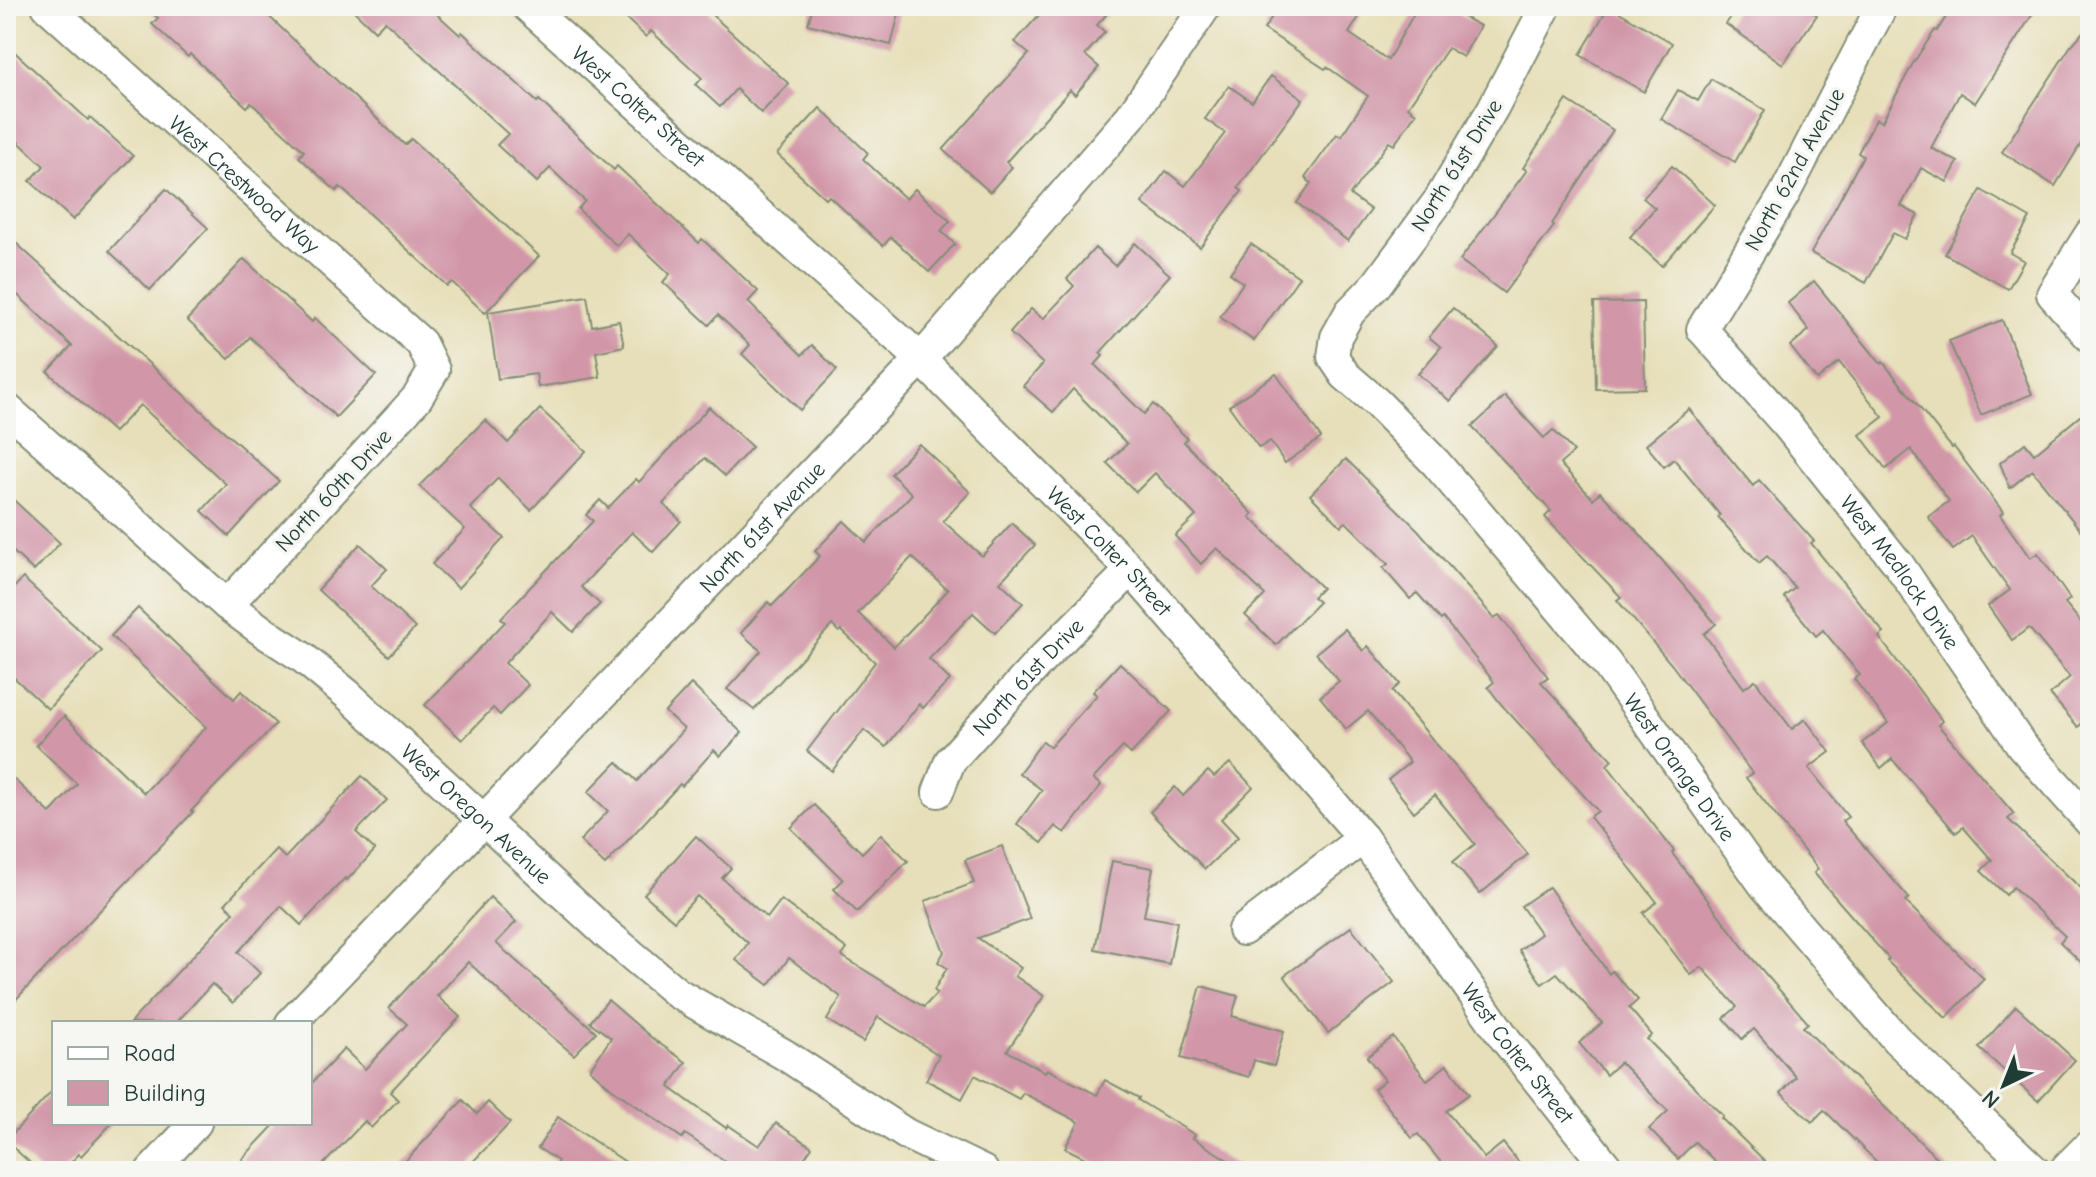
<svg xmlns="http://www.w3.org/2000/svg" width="2096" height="1177" font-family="'Comic Neue',sans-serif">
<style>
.building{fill:#d197a9;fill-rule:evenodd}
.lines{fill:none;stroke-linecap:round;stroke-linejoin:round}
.minor-casing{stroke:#838e76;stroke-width:34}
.tertiary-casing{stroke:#838e76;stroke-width:42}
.minor{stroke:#fff;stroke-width:30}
.tertiary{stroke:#fff;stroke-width:38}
.labels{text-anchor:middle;stroke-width:7;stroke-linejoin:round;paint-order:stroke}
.street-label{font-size:22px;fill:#1f3d34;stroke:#f6f6f2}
</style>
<rect width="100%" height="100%" fill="#f6f6f2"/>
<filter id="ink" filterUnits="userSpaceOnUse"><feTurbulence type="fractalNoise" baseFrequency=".0125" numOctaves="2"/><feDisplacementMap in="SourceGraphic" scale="16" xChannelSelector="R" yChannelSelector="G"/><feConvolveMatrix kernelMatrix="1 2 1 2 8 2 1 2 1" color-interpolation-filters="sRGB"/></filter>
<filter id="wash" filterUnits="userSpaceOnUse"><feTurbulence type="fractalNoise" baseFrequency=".006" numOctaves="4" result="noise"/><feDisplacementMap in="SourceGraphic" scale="32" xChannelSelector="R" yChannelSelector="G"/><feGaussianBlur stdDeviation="1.8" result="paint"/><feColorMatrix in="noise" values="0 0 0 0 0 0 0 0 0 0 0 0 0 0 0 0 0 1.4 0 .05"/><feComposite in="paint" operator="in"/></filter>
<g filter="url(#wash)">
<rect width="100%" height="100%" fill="#e7dfb9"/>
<g id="blocks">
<g class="building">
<polygon points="145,6 258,6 405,145 411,139 539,256 485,313 452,282 447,286 340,187 336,191 299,157 304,151 251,103 247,107 190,54 188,57 152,24 158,18"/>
<polygon points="349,6 428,6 460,35 462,32 537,102 539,100 614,170 617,166 699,243 702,239 758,291 748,302 802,355 812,345 837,370 800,410 742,354 750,345 718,315 709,325 663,282 670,274 628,234 617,246 578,209 585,201 550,168 537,182 497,145 508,134 385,21 375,31"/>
<polygon points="613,6 702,6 789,84 761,113 736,89 720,107 696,85 702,78 651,31 646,37"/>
<polygon points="813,6 901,6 891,45 808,24"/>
<polygon points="1047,6 1114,6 1097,25 1105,32 1085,55 1099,67 1075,95 1070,90 1006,162 1012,167 990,192 943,150 1029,54 1015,42"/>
<polygon points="1279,6 1366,6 1349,33 1388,60 1418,6 1462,6 1458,14 1480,26 1463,57 1448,48 1408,107 1416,113 1394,145 1389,142 1350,195 1371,210 1348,241 1297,203 1311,183 1305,178 1337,134 1341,136 1368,96 1327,67 1325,69 1264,29"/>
<polygon points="1609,6 1672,43 1644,92 1580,55"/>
<polygon points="1738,6 1803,6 1817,15 1783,64 1726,24"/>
<polygon points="1953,6 2038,6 1975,103 1960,93 1931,148 1958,162 1947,182 1921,168 1901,206 1918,215 1905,239 1893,233 1866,283 1811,253 1863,156 1858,153 1876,119 1882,122 1912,65 1935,30 1937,31"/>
<polygon points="2090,24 2090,129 2055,186 2002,152 2070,47"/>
<polygon points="6,44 88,120 90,117 133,156 73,220 30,181 44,166 6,130"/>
<polygon points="1271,76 1303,99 1238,188 1242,191 1200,247 1142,203 1166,171 1185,186 1225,133 1205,119 1229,86 1252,102"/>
<polygon points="1711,79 1765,110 1735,162 1661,119 1678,90 1698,101"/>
<polygon points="1567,100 1613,130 1552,224 1554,226 1504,293 1460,260 1527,170 1523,168"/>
<polygon points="820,108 868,153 863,159 906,199 915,189 950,221 941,231 955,244 929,272 891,237 883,246 829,196 826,199 777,154"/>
<polygon points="1672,166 1715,205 1662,266 1630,237 1655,208 1643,198"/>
<polygon points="166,189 208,228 150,290 109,251"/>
<polygon points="1981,190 2030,218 2010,253 2024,261 2008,289 1945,254"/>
<polygon points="6,234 279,481 229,536 202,511 226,484 140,405 114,432 48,372 72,346 6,284"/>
<polygon points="1135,243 1170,275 1100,353 1103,356 1095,365 1144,414 1153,404 1187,438 1184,442 1253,514 1250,517 1322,588 1313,597 1319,602 1276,645 1245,615 1265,595 1217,548 1201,564 1175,536 1196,516 1155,473 1136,492 1107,463 1127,444 1073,389 1053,412 1023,386 1043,364 1010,333 1031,309 1043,319 1074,286 1067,279 1095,248 1115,266"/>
<polygon points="1251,244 1299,277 1254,341 1220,317 1243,283 1230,273"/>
<polygon points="244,259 312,322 315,318 376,375 336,417 250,337 229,359 187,320"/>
<polygon points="1814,281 1881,364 1883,362 1952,448 1954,447 2003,512 2000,515 2030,558 2038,553 2070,599 2065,603 2090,633 2090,716 2078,727 2050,694 2070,677 2029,628 2012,640 1988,606 2010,590 1972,536 1953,550 1928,517 1949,501 1911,449 1886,469 1860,435 1883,417 1839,362 1817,380 1790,346 1809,330 1788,303"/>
<polygon points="587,296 592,326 619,321 624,346 596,352 600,377 538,387 536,374 498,379 488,312"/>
<polygon points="1643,302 1645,388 1596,389 1594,303"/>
<polygon points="1453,308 1498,346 1450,401 1418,374 1441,347 1429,337"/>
<polygon points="2002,320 2032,394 1981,415 1949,341"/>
<polygon points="1276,374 1321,438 1285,463 1270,441 1259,448 1229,406"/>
<polygon points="1505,396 1544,438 1553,430 1574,452 1560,464 1593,499 1600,492 1639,533 1716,624 1704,634 1744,688 1755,680 1792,729 1805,719 1830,752 1809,768 1848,817 1842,821 1909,898 1905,901 1984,979 1946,1018 1887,961 1889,959 1814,873 1818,869 1746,778 1752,773 1672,665 1617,600 1621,597 1545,517 1551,511 1472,427"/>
<polygon points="709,407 752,447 725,476 705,458 663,504 681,521 653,552 632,532 581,587 600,604 573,632 552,612 505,663 528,685 500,715 493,708 462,740 425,705 505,622 501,618 593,521 586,515 600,500 608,508 636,479 639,482"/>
<polygon points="540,409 586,451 531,510 498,478 470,508 504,538 458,588 432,564 465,529 419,486 485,420 508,443"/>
<polygon points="1689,409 1753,486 1759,480 1814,541 1811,543 1884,633 1879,637 1942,721 1938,725 2014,814 2008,819 2090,897 2090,971 2060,942 2065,936 2013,887 2006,895 1981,871 1992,860 1963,827 1956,833 1892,759 1881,768 1862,743 1888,723 1854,679 1860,675 1823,630 1816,636 1784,597 1795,588 1767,556 1759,563 1718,517 1720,515 1674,459 1664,467 1646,445"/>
<polygon points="2080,416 2090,427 2090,542 2032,470 2010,488 2000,463 2025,443 2034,454"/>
<path d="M919 444 970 492 943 521 982 556 1012 523 1035 545 1000 582 1023 603 995 633 973 613 929 659 950 680 923 708 919 704 886 747 864 730 832 771 807 751 875 662 841 630 839 632 832 625 754 710 727 689 761 651 741 633 768 602 772 606 820 556 815 551 844 521 866 542 912 494 891 474ZM912 557 948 590 894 647 858 613Z"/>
<polygon points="1346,459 1418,530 1494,618 1499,615 1548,677 1541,682 1612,760 1607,765 1674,851 1672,853 1750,956 1808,1023 1803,1027 1950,1171 1886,1171 1824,1110 1812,1122 1781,1093 1796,1077 1754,1029 1742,1039 1724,1018 1737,1007 1702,967 1691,975 1643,913 1657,902 1590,817 1598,811 1501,704 1488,687 1494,682 1443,618 1441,620 1417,593 1410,599 1383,568 1388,564 1346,522 1341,526 1310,495"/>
<polygon points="6,493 60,543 34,571 6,545"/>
<polygon points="360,544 387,569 371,586 415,628 389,656 318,590"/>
<polygon points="23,578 102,651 48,709 6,670 6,596"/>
<polygon points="138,608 234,699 241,691 276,724 191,811 193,812 6,1010 6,772 50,813 77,784 36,745 64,716 144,793 206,727 111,636"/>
<polygon points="1345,629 1363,651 1368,646 1400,684 1392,691 1528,854 1480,894 1453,862 1475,844 1435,795 1414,812 1388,780 1410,762 1368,711 1346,729 1320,697 1339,681 1316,653"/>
<polygon points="1120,663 1171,711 1131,754 1123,747 1093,779 1101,785 1065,833 1055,826 1042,843 1017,824 1042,790 1019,773 1043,741 1050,747 1097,695 1093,692"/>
<polygon points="691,684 742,733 720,756 714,750 682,786 680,784 605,865 580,841 608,811 588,792 617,762 637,781 684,729 665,712"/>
<polygon points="1230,763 1253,787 1221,819 1238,837 1205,869 1150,812 1175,787 1183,796 1208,771 1214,777"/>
<polygon points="362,776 387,800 356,832 375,850 347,880 345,878 301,925 281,906 238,952 260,973 233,1003 212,984 176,1023 130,1023 234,912 225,904 276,849 285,858"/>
<polygon points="814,805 862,853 881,834 908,861 857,912 834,889 843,880 791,828"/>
<polygon points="696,836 731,868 722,878 767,918 781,900 847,949 842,956 924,1007 937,993 934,990 947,968 938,962 944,952 925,901 974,883 965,860 1002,846 1030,919 978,938 1021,968 1015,976 1044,996 1007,1051 1045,1072 1047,1069 1097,1095 1105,1080 1139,1098 1138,1100 1195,1135 1193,1138 1245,1171 1111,1171 1065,1148 1079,1122 1023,1093 1019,1099 975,1075 962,1099 926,1080 939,1055 878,1017 863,1042 827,1020 841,997 789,958 769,985 736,960 748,943 697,896 674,921 644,894"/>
<polygon points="1112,861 1153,868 1144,916 1177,922 1169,964 1095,949"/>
<polygon points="1549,887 1609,974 1612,971 1638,1000 1629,1008 1652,1035 1647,1039 1723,1116 1721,1118 1775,1171 1725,1171 1695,1142 1678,1159 1649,1129 1668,1111 1620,1062 1606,1075 1579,1043 1602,1023 1557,973 1542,984 1519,950 1541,934 1521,906"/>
<polygon points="490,897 516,922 496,943 596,1032 574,1055 513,1004 468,962 437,996 460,1017 390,1092 398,1100 371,1128 365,1121 317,1171 254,1171 242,1159 276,1123 310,1123 310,1085 344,1049 365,1069 407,1024 389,1008"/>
<polygon points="1351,927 1394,982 1328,1033 1284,976"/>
<polygon points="1201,986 1238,996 1232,1016 1284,1031 1274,1066 1254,1060 1249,1077 1181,1058"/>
<polygon points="608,1000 653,1039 686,1062 669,1087 726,1128 728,1125 759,1146 776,1123 812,1147 795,1171 740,1171 685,1134 682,1138 611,1088 590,1069 611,1038 590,1022"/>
<polygon points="2016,1006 2075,1060 2038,1101 1979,1048"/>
<polygon points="1393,1037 1427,1080 1447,1065 1469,1094 1446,1111 1484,1158 1503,1143 1526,1171 1448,1171 1418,1134 1412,1138 1374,1089 1385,1080 1367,1057"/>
<polygon points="54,1089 54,1123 112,1123 81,1156 79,1154 63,1171 39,1171 6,1141"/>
<polygon points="463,1100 477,1114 488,1102 510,1123 464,1171 396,1171"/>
<polygon points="558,1117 639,1171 551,1171 558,1161 538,1148"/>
</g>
</g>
</g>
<g filter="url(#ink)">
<use href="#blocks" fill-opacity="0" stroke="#838e76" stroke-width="2"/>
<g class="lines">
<defs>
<g id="minor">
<path id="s1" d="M47 6 421 343 434 370 417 398 227 605"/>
<path id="s2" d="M527 6 921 359 1131 570 1363 838 1506 1040 1610 1171"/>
<path id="s3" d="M1546 6 1493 108 1439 200 1376 285 1350 312 1336 337 1333 357 1345 375 1376 402 1436 463 1606 663 1764 885 1896 1039 2035 1171"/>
<path id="s4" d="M1882 6 1784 195 1702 329 1787 425 1899 565 2022 746 2090 822"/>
<polyline points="2090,234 2052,294 2090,337"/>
<path id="s5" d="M6 408 227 605 265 633 302 657 347 694 608 935 677 993 785 1055 906 1134 983 1171"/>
<path id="s6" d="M938 792 950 761 1042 659 1131 570"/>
<polyline points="1243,930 1363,838"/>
<path id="s7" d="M291 1023 921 359 1131 116 1206 6"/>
<polyline points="151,1171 196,1123"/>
</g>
<polyline id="tertiary" points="2069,1171 2090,1150"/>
</defs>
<use href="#minor" class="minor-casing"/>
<use href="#tertiary" class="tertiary-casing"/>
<use href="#minor" class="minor"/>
<use href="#tertiary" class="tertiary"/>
</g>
</g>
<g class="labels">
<g class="street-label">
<text dy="8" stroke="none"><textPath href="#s2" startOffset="150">West Colter Street</textPath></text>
<text transform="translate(1456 165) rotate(-58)" y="8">North 61st Drive</text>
<text transform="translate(1794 169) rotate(-61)" y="8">North 62nd Avenue</text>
<text dy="8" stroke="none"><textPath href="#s1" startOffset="266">West Crestwood Way</textPath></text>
<text transform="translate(333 490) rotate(-47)" y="8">North 60th Drive</text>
<text dy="8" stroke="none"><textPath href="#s7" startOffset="684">North 61st Avenue</textPath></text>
<text dy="8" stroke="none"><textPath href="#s2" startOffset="798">West Colter Street</textPath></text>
<text dy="8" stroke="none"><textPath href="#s4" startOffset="684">West Medlock Drive</textPath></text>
<text dy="8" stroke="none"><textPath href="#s6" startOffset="148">North 61st Drive</textPath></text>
<text dy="8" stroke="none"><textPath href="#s3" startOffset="952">West Orange Drive</textPath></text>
<text dy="8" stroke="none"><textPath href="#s5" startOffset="622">West Oregon Avenue</textPath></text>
<text dy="8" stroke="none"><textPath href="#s2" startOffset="1446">West Colter Street</textPath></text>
</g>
</g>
<rect width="2096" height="1177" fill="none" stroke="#f6f6f2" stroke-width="32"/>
<rect x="52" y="1021" width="260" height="104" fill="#f6f6f2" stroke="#a0aca6" stroke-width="2"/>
<rect x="68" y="1047" width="40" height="12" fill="#ffffff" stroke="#a0aca6" stroke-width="2"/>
<text x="124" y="1061" font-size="24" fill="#1f3d34">Road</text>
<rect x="68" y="1081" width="40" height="24" fill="#d197a9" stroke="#a0aca6" stroke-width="2"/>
<text x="124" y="1101" font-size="24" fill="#1f3d34">Building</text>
<g transform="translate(2004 1085) rotate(223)" stroke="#f6f6f2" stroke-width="6" paint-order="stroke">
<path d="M0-6L14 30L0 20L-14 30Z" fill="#1f3d34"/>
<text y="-12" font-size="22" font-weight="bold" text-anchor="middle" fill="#1f3d34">N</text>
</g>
</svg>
